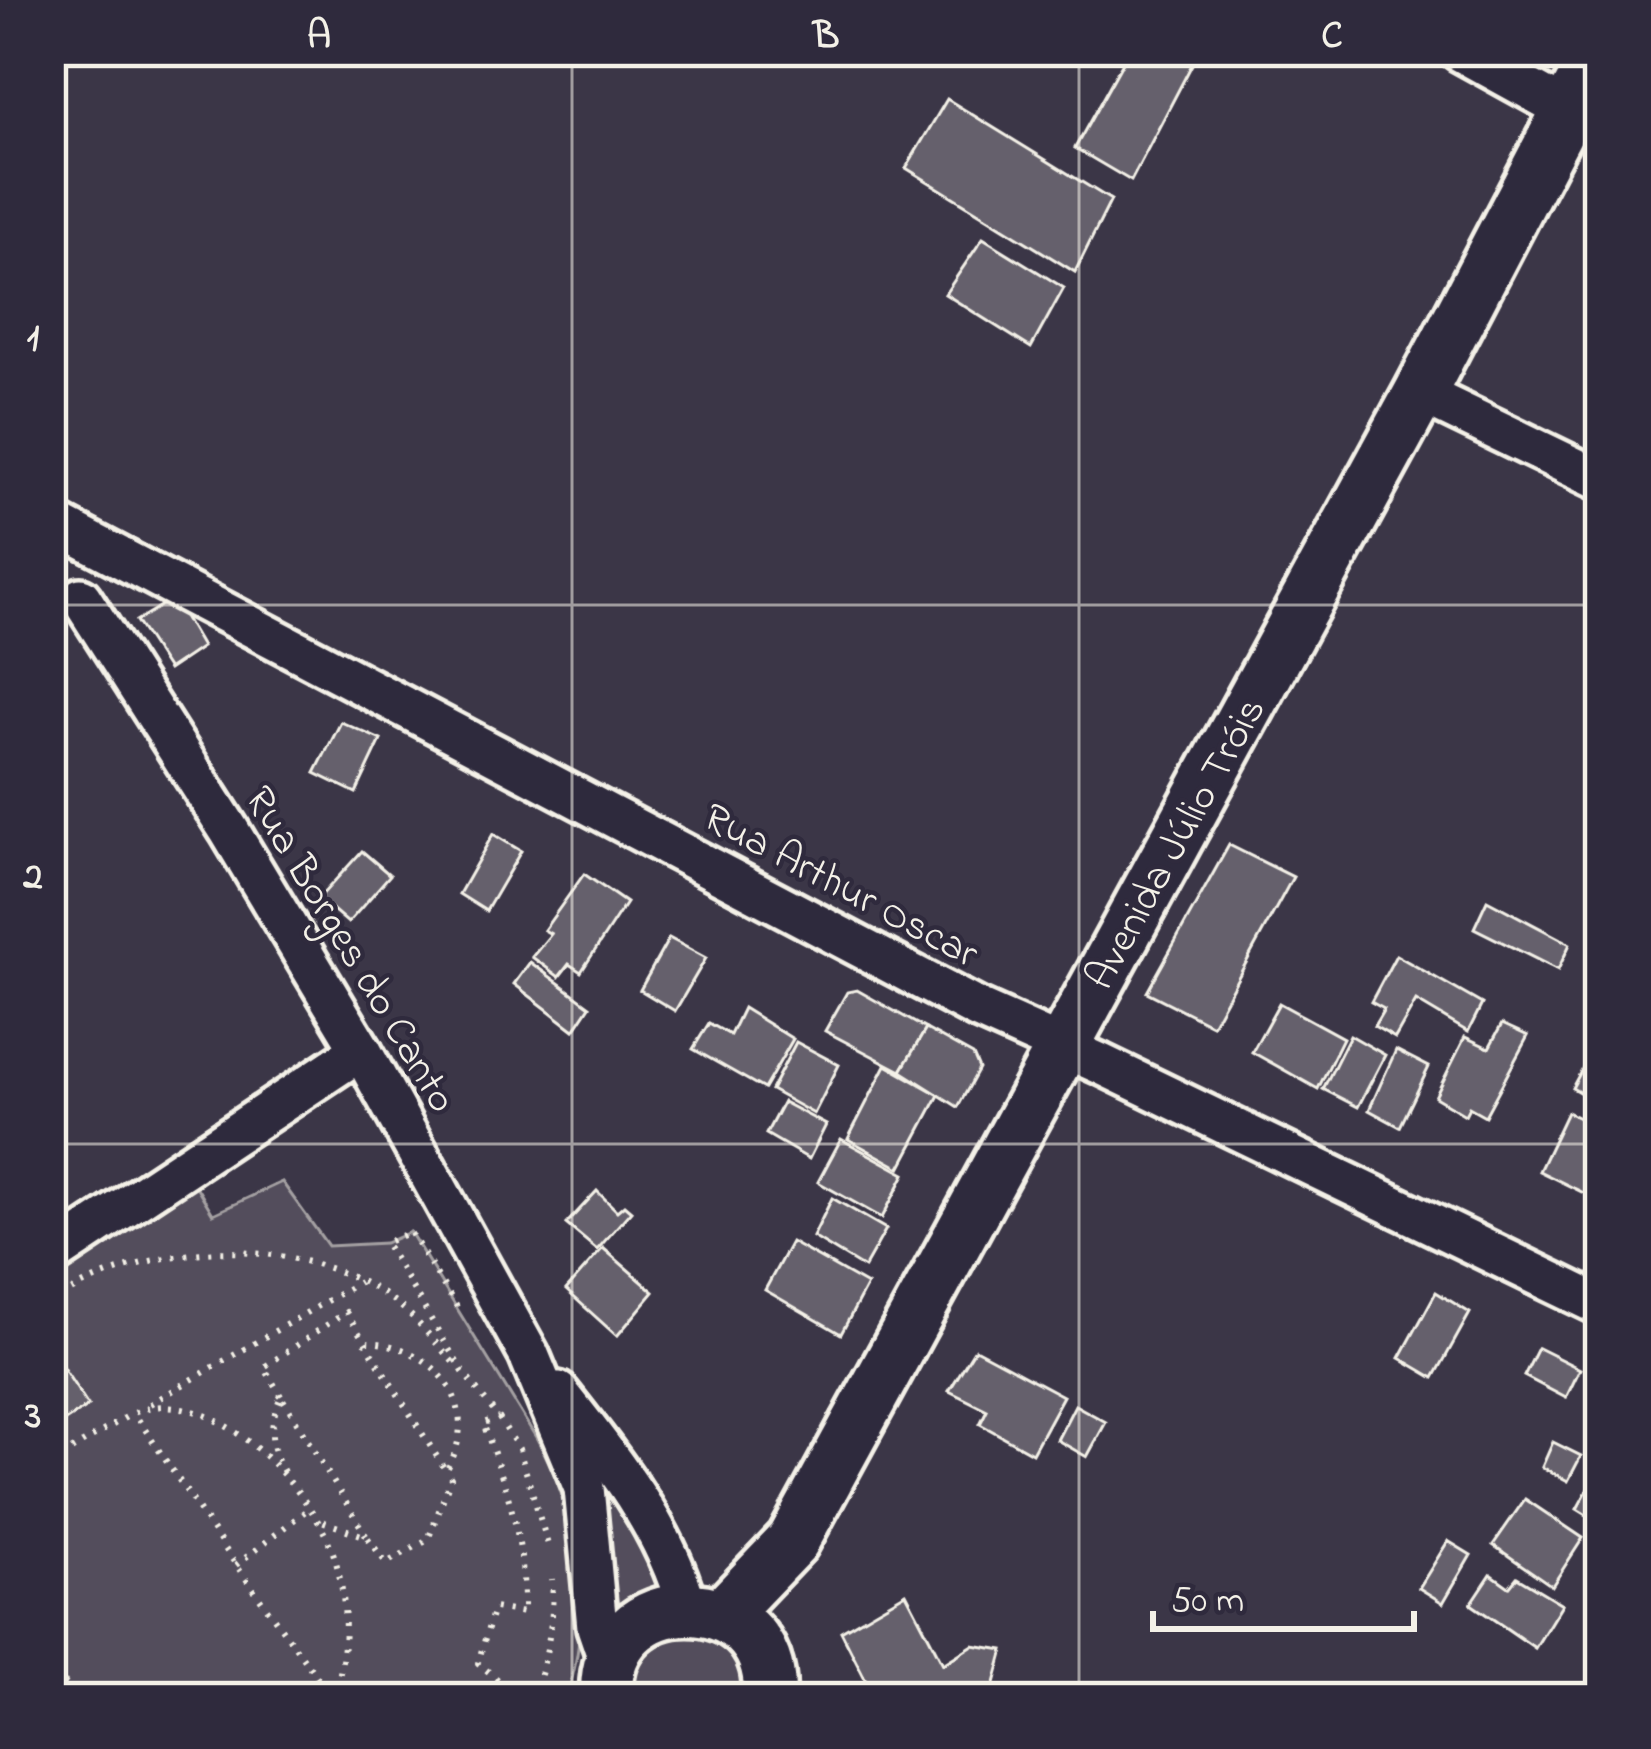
<svg xmlns="http://www.w3.org/2000/svg" width="1651" height="1749" font-family="'Indie Flower',sans-serif">
<style>
.green{fill:#534e5c;stroke:#a4a0a2;stroke-width:3}
.building{fill:#65616c;stroke:#f4f1e8;stroke-width:3}
.lines{fill:none;stroke-linecap:round;stroke-linejoin:round}
.minor-casing{stroke:#f4f1e8;stroke-width:48}
.major-casing{stroke:#f4f1e8;stroke-width:60}
.path{stroke:#f4f1e8;stroke-width:6;stroke-dasharray:3 9;stroke-linecap:butt}
.minor{stroke:#2f2a3d;stroke-width:39}
.major{stroke:#2f2a3d;stroke-width:51}
.grid{fill:none;stroke:#f4f1e8;stroke-width:3;stroke-opacity:0.55}
.labels{text-anchor:middle;stroke-width:9;stroke-linejoin:round;paint-order:stroke}
.street-label{font-size:42px;fill:#f4f1e8;stroke:#2f2a3d}
.neatline{fill:none;stroke:#f4f1e8;stroke-width:4.5}
.grid-label{font-size:39px;text-anchor:middle;font-weight:bold;fill:#f4f1e8}
</style>
<rect width="100%" height="100%" fill="#3b3647"/>
<filter id="ink" filterUnits="userSpaceOnUse"><feTurbulence type="fractalNoise" baseFrequency=".00833" numOctaves="2"/><feDisplacementMap in="SourceGraphic" scale="24" xChannelSelector="R" yChannelSelector="G"/><feConvolveMatrix kernelMatrix="1 2 1 2 8 2 1 2 1" color-interpolation-filters="sRGB"/></filter>
<g filter="url(#ink)">
<g class="green">
<path d="M193 1181 213 1214 282 1182 328 1246 385 1243 410 1232 537 1439C578 1512 595 1616 566 1698H51V1277Z"/>
<polygon points="604,1485 666,1584 638,1598 614,1620"/>
<path d="M689 1628 741 1654 753 1698H628C631 1653 649 1642 689 1628Z"/>
</g>
<g class="building">
<polygon points="1129,51 1199,51 1131,181 1075,148"/>
<polygon points="947,99 1111,200 1075,272 906,168"/>
<polygon points="983,238 1064,288 1031,348 945,294"/>
<polygon points="167,602 179,608 202,647 168,670 136,621"/>
<polygon points="341,722 381,740 356,793 315,773"/>
<polygon points="493,834 521,851 486,911 459,894"/>
<polygon points="1229,845 1293,877 1212,1025 1147,992"/>
<polygon points="362,851 390,875 348,923 319,898"/>
<polygon points="584,874 626,903 581,972 569,964 559,977 532,957 551,934 544,930"/>
<polygon points="1487,900 1570,944 1558,970 1474,928"/>
<polygon points="669,938 706,958 675,1011 640,990"/>
<polygon points="1396,955 1482,1004 1468,1032 1416,1001 1395,1038 1374,1026 1384,1009 1371,1002"/>
<polygon points="530,962 590,1006 574,1030 514,984"/>
<polygon points="857,990 926,1029 901,1071 825,1031 847,992"/>
<polygon points="1279,1003 1343,1038 1318,1089 1252,1052"/>
<polygon points="743,1008 793,1039 764,1089 693,1049 709,1023 730,1035"/>
<polygon points="1502,1024 1528,1036 1485,1116 1469,1107 1465,1115 1435,1097 1465,1037 1489,1048"/>
<polygon points="926,1029 973,1055 979,1069 958,1107 901,1071"/>
<polygon points="1350,1035 1385,1055 1358,1107 1323,1089"/>
<polygon points="796,1042 839,1065 814,1114 771,1090"/>
<polygon points="1396,1050 1429,1067 1400,1127 1369,1110"/>
<polygon points="1587,1060 1600,1067 1600,1104 1572,1088"/>
<polygon points="886,1065 939,1095 900,1168 848,1139"/>
<polygon points="783,1102 826,1125 809,1159 766,1134"/>
<polygon points="1567,1112 1600,1128 1600,1166 1586,1194 1539,1171"/>
<polygon points="841,1139 905,1174 882,1218 818,1182"/>
<polygon points="597,1191 617,1211 624,1205 631,1211 597,1250 566,1224"/>
<polygon points="832,1198 886,1229 864,1268 813,1237"/>
<polygon points="791,1242 867,1285 841,1334 765,1290"/>
<polygon points="603,1248 654,1292 617,1336 566,1290"/>
<polygon points="1436,1292 1470,1313 1434,1378 1400,1358"/>
<polygon points="1538,1348 1580,1369 1566,1398 1524,1376"/>
<polygon points="975,1349 1063,1396 1032,1453 980,1424 987,1410 949,1391"/>
<polygon points="62,1366 88,1406 51,1430 51,1373"/>
<polygon points="1075,1405 1106,1422 1087,1457 1057,1440"/>
<polygon points="1553,1442 1581,1456 1568,1481 1542,1467"/>
<polygon points="1595,1476 1600,1479 1600,1523 1577,1509"/>
<polygon points="1525,1499 1583,1538 1552,1586 1493,1545"/>
<polygon points="1448,1541 1471,1555 1443,1603 1419,1588"/>
<polygon points="1491,1574 1509,1587 1517,1577 1562,1604 1535,1648 1471,1604"/>
<polygon points="906,1593 943,1664 973,1645 1004,1650 991,1698 875,1698 841,1631"/>
</g>
<g class="lines">
<defs>
<g id="minor">
<polyline points="1460,51 1567,110"/>
<polyline points="1420,393 1600,480"/>
<polyline points="51,521 978,1009 1101,1064 1600,1305"/>
<polyline points="81,598 229,830 361,1050 529,1355 584,1488 597,1627 610,1665"/>
<polyline points="51,1256 361,1050"/>
<path d="M558 1392C609 1456 666 1527 687 1608"/>
</g>
<g id="major">
<polyline points="722,1615 793,1541 1420,393 1599,51"/>
<path d="M607 1698C598 1580 778 1580 769 1698"/>
</g>
</defs>
<use href="#minor" class="minor-casing"/>
<use href="#major" class="major-casing"/>
<g class="path">
<path d="M51 1303C146 1239 300 1232 395 1302 417 1318 435 1343 453 1362"/>
<path d="M457 1307 410 1232 385 1243 463 1372 499 1418 483 1423C508 1491 525 1539 524 1613L494 1608 478 1663 507 1687 502 1698"/>
<path d="M281 1396 264 1367 346 1312 446 1471C485 1406 436 1346 368 1342"/>
<polyline points="150,1404 359,1282"/>
<polyline points="499,1418 519,1449 549,1548"/>
<polyline points="51,1462 133,1413"/>
<path d="M284 1472C268 1444 269 1425 281 1396L367 1537 319 1520"/>
<polyline points="368,1538 386,1563 428,1540 451,1478 446,1471"/>
<polyline points="236,1565 308,1509"/>
<polyline points="51,1662 75,1698"/>
<polyline points="51,1686 62,1679"/>
<path d="M332 1698 236 1565 134 1413C210 1377 318 1494 336 1562 349 1611 347 1650 334 1698"/>
<path d="M534 1698C546 1661 555 1618 552 1579"/>
<polyline points="1584,1698 1600,1668"/>
</g>
<use href="#minor" class="minor"/>
<use href="#major" class="major"/>
</g>
</g>
<path class="grid" d="M572 51V1698M1079 51V1698M51 605H1600M51 1144H1600"/>
<g class="labels">
<g class="street-label">
<text transform="translate(1173 842) rotate(-61)" y="15">Avenida Júlio Tróis</text>
<text transform="translate(842 883) rotate(28)" y="15">Rua Arthur Oscar</text>
<text transform="translate(353 948) rotate(59)" y="15">Rua Borges do Canto</text>
</g>
</g>
<rect width="1651" height="1749" fill="none" stroke="#2f2a3d" stroke-width="132"/>
<path d="M1153 1611v18h261v-18" fill="none" stroke="#f4f1e8" stroke-width="6"/>
<text x="1171" y="1611" font-size="36" fill="#f4f1e8" stroke="#2f2a3d" stroke-width="9" paint-order="stroke">50 m</text>
<rect x="66" y="66" width="1519" height="1617" class="neatline"/>
<g class="grid-label">
<text x="319" y="47">A</text>
<text x="826" y="47">B</text>
<text x="1332" y="47">C</text>
<text x="33" y="349">1</text>
<text x="33" y="888">2</text>
<text x="33" y="1427">3</text>
</g>
</svg>
